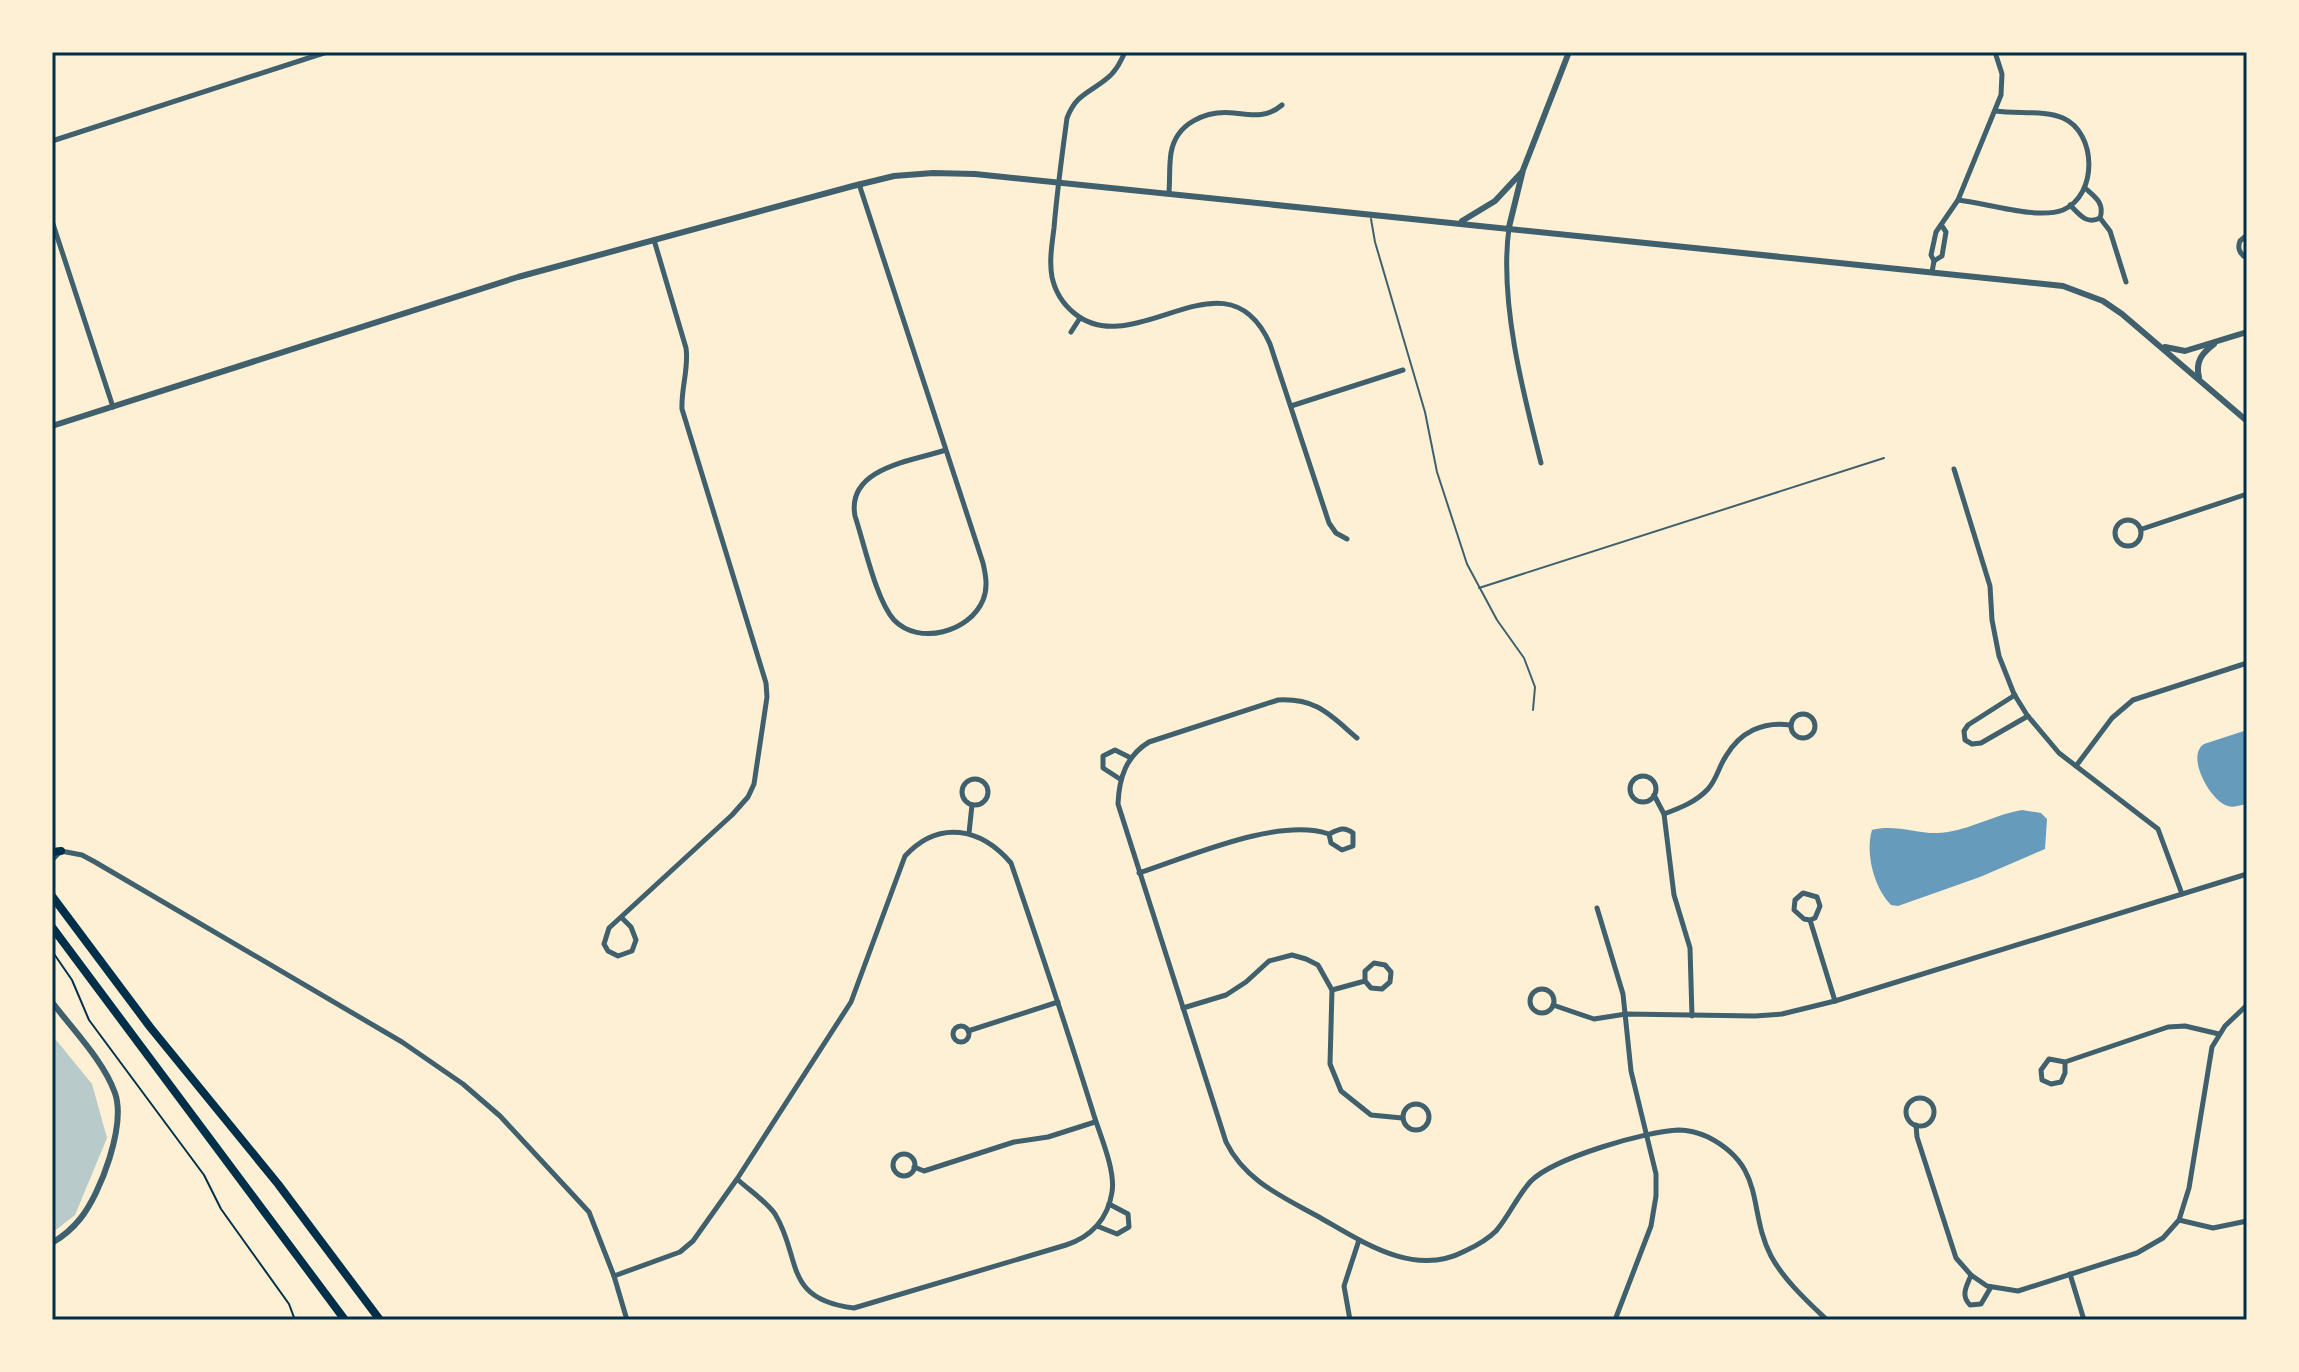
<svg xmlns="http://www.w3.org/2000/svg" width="2299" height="1372" font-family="'Nunito Sans',sans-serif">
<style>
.green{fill:#b9caca}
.water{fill:#669bbc}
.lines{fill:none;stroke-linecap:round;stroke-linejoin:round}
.path{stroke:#003049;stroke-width:2}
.service{stroke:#3f606c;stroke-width:2}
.minor{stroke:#3f606c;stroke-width:5}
.tertiary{stroke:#3f606c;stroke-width:6}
.trunk{stroke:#003049;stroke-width:8}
.neatline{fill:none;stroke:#003049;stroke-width:3}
</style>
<rect width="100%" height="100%" fill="#fdf0d5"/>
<polygon class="green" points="52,1035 92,1084 107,1138 75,1215 52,1233"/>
<g class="water">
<path d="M2247 730V804C2241 805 2234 808 2228 806 2211 802 2185 756 2204 744Z"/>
<path d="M2022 810 2041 813 2047 819 2045 849 1980 877 1898 906 1891 905C1874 888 1865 853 1872 830 1898 823 1922 837 1948 832 1973 828 1997 814 2022 810Z"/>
</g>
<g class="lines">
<polyline class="path" points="52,951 72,980 89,1020 204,1175 221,1209 289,1304 295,1320"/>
<g class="service">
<polyline points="1371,219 1375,242 1425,412 1437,472 1467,564 1497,620 1524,658 1535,687 1533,710"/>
<polyline points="1479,588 1884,458"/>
</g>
<g class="minor">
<path d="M1125 52C1120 63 1115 73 1105 80 1087 94 1076 95 1067 118 1062 155 1057 191 1054 228 1052 244 1049 261 1052 277 1055 291 1063 304 1074 313 1135 364 1226 245 1270 344L1329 523 1336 533 1347 539"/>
<polyline points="52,141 327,52"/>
<path d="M859 184 983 563C986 576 988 588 983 600 970 632 919 646 894 620 876 600 864 543 855 516 846 468 912 461 946 450"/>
<path d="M1169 192C1170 179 1169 166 1171 153 1176 123 1206 110 1234 113 1252 115 1267 118 1282 105"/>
<path d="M1958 200C1986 203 2037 220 2063 210 2098 195 2097 133 2063 118 2046 110 2016 114 1996 111"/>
<path d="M2070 205C2079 214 2086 225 2100 218 2105 203 2095 197 2085 188"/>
<polyline points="2100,218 2110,231 2126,282"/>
<polyline points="52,221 113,407"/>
<path d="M1509 228C1499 300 1523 393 1541 463"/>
<path d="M2247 235 2240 241C2237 248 2240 255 2247 258"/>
<polyline points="1934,261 1942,256 1946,232 1942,226"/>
<polyline points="1932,272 1934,261 1931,255 1936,232 1958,200 2001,95 2002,74 1995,52"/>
<polyline points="1071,332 1080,318"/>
<polyline points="1291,406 1403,370"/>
<polyline points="1954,469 1990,586 1992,620 1999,656 2014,694 2027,715 2059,753 2158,829 2182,894"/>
<circle cx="2128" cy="533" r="13"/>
<polyline points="2142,529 2247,494"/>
<polyline points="2015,695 1968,725 1964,731 1965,740 1972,744 1981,743 2028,716"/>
<circle cx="1803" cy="726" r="12"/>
<path d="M1357 738C1330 715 1317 698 1278 700L1149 742C1126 756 1119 778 1118 804L1226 1142C1245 1181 1283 1197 1319 1217 1363 1242 1414 1278 1465 1251 1476 1246 1488 1239 1496 1231 1509 1216 1517 1196 1531 1181 1554 1158 1646 1131 1679 1130 1688 1130 1699 1133 1708 1137 1767 1167 1747 1210 1771 1256 1784 1280 1807 1301 1827 1320"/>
<polyline points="2076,766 2112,718 2133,700 2247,663"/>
<circle cx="1643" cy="789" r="13"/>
<polyline points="1120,779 1103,768 1103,756 1115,750 1131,758"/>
<circle cx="975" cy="792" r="13"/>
<polyline points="1654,795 1664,814 1674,895 1690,948 1692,1016"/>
<path d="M1664 814C1680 808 1696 802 1708 789 1717 779 1719 766 1726 756 1740 732 1763 721 1790 725"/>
<polyline points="969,833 972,805"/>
<polyline points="52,860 61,851 82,855 95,862 402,1042 463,1084 500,1116 589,1212 614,1276 627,1320"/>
<path d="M1139 873C1191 856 1278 817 1329 834L1331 843 1342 850 1353 846V833C1344 826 1339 829 1329 834"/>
<polyline points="1597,908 1623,994 1631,1071 1656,1174 1656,1196 1651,1226 1615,1320"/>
<path d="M622 918 631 927 636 940 632 951 618 956 608 951 604 944 609 928 732 815 748 797 754 784 767 697 766 683 682 409C681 388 689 368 686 348L654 240"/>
<polyline points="1810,920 1815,918 1820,906 1817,897 1803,893 1795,900 1794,910 1804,919 1810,920 1835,1001"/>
<circle cx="1542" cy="1001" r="12"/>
<polyline points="1332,990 1365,981 1371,988 1382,989 1390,982 1391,972 1385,965 1374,963 1365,971 1365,981"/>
<polyline points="1553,1005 1594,1019 1626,1014 1755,1016 1782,1014 1835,1001 2247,874"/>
<polyline points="1183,1008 1226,995 1246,982 1269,961 1292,955 1306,959 1318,965 1332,990 1330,1064 1341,1091 1371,1115 1402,1118"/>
<circle cx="961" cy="1034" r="8"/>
<polyline points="968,1031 1058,1002"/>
<polyline points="2065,1062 2065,1073 2061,1082 2051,1084 2042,1080 2041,1070 2049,1059 2065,1062 2168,1027 2185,1026 2219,1034"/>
<circle cx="1920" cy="1112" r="14"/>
<circle cx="1416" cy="1117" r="13"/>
<polyline points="1916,1125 1917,1137 1956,1258 1971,1275 1987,1286 2018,1291 2137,1253 2163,1238 2179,1220 2189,1188 2212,1047 2225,1026 2247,1005"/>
<circle cx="904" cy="1165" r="11"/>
<polyline points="914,1167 924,1171 1014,1142 1048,1137 1095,1122"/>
<polyline points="2179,1220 2213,1228 2247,1221"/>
<polyline points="1097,1226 1117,1234 1129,1227 1128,1214 1109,1204"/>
<polyline points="2070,1274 2084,1320"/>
<path d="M1971 1275C1967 1286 1960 1295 1970 1305L1981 1304 1991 1287"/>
<path d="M614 1276 680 1252 693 1241 737 1179 851 1002 905 856C939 819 981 828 1011 863 1039 945 1066 1026 1092 1109 1098 1131 1116 1169 1112 1192 1108 1219 1091 1237 1066 1245L854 1308C782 1299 802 1258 775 1214 766 1201 749 1190 737 1179"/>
<polyline points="1350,1320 1344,1286 1359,1240"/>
</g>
<g class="tertiary">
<polyline points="1462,221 1495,201 1521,173"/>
<polyline points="1509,227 1523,170 1569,52"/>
<polyline points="2165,347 2185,351 2247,332"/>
<path d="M2199 377C2195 362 2202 353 2214 344"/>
<polyline points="52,426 518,277 853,186 894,176 933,173 975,174 2063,286 2103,301 2122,314 2247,421"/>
<path d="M52 1002C73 1030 103 1060 115 1093 126 1125 101 1193 80 1219 72 1229 62 1237 52 1243"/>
</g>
<g class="trunk">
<polyline points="52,852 61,851"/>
<polyline points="52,896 150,1027 278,1184 380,1320"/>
<polyline points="52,927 345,1320"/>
</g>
</g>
<rect width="2299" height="1372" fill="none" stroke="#fdf0d5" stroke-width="108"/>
<rect x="54" y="54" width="2191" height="1264" class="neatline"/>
</svg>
